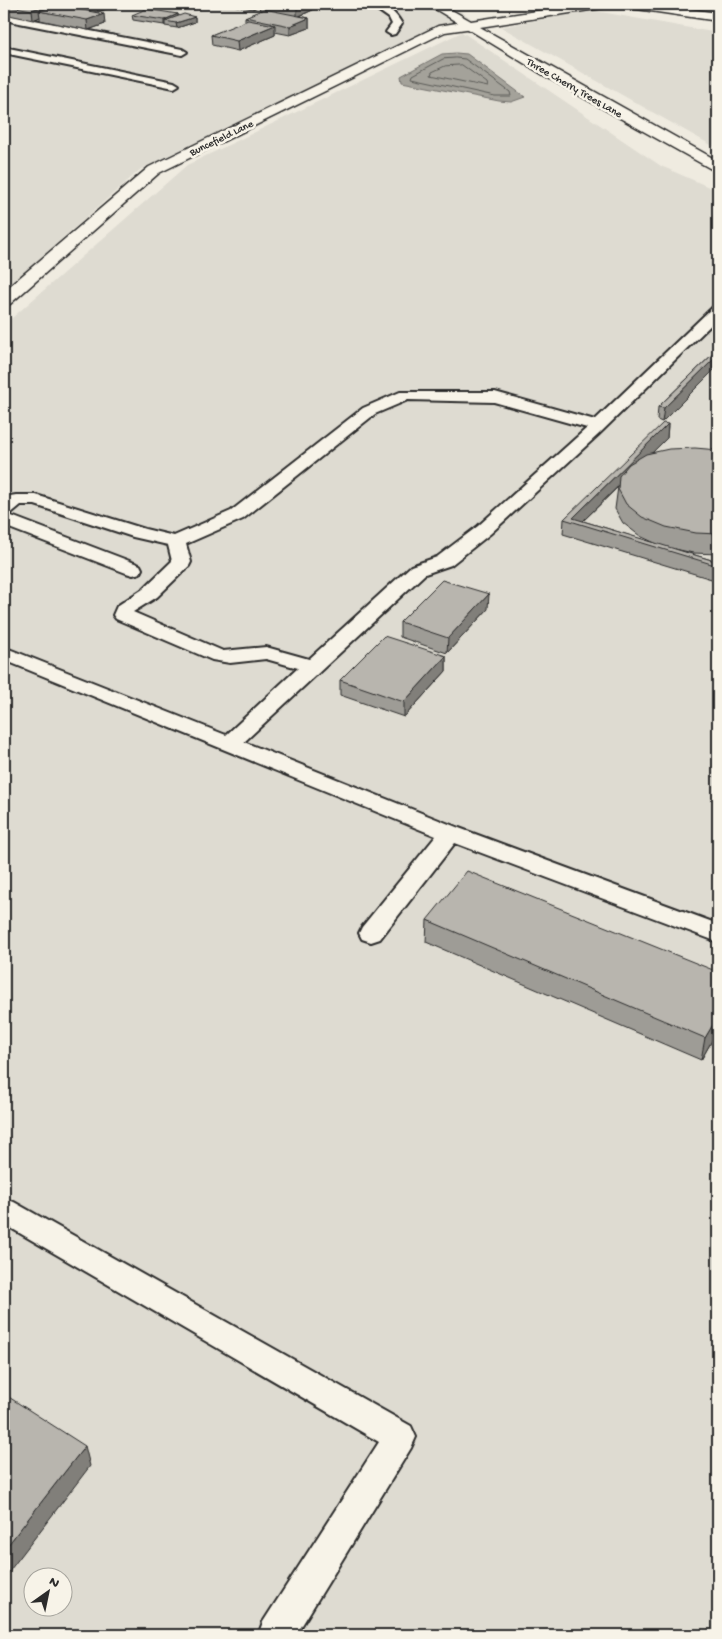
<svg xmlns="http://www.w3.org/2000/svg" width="722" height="1639" font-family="'Gochi Hand',sans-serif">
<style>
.built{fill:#dedbd1;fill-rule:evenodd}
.water{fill:#a4a29a;stroke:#74726e}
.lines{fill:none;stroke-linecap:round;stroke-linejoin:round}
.shore{stroke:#5b5b57;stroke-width:1}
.lane-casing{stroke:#2b2b2b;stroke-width:4}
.street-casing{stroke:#2b2b2b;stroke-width:3}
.secondary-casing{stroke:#2b2b2b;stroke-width:3}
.lane{fill:#f7f3e8;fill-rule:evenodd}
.street{fill:#f7f3e8;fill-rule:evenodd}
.secondary{fill:#f7f3e8;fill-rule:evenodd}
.wall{fill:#9e9c96;stroke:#2b2b2b;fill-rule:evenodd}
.shaded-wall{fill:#817f7a;stroke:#2b2b2b}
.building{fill:#b8b5ae;stroke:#2b2b2b}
.labels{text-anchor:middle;stroke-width:5;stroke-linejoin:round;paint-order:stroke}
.far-street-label{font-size:11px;fill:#2b2b2b;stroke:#f7f3e8}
</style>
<rect width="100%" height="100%" fill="#efebe0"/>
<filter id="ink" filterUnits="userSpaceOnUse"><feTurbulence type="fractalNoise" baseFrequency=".02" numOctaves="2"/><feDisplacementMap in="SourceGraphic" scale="10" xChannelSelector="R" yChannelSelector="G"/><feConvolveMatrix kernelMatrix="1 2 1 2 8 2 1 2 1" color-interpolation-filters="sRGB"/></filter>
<g filter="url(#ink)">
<g class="built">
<polygon points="4,4 447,4 470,17 440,25 403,42 141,169 4,290"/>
<polygon points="590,10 718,33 718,149 501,27"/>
<path d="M462 32 661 166 718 191V1635H4V325L187 165ZM32 1576H62V1606H32Z"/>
</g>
<polygon class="water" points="456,53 467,54 525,97 511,102 499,101 402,82 401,76 442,54"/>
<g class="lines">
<g class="shore">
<polygon points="456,58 465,59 510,92 511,96 495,96 412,78 413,75 443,59"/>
<polygon points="462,65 487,83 488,87 431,75 432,72 445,66"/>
</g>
<defs>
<g id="lane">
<path d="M369 4C384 3 395 11 402 24L395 34 391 35 386 32 392 24 389 18Z"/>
<polygon points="4,14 182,49 187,52 182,55 4,20"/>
<polygon points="4,47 174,82 179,85 174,88 4,53"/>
<path d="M718 306V318L598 435 490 534 451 565 425 574 244 742 459 828 718 924V942L455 843 380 939 371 942 362 939 359 933 362 927 436 836 4 660V647L226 735 298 668 266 659 230 663 212 660 116 619 113 615 117 606 143 589 172 561 168 545 133 537 35 505H21L9 515 140 565 142 569 140 573 133 575 126 573 4 526V502L10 496 16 495H36L145 529 174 536 231 511 363 408 400 392H495L595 420 713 307ZM408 400 494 402 587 428 478 526 437 557 411 566 309 659 266 647 223 651 133 612 157 597 189 566 191 562 186 544 243 519 375 414Z"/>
<polygon points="4,1198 14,1202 411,1426 416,1437 411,1448 296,1635 258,1635 263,1622 379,1442 4,1224"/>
</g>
<polygon id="street" points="469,21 473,22 475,25 473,28 445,32 159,173 10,304 4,305 4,291 149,167 438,26"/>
<g id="secondary">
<polygon points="427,4 441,4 471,21 582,4 609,4 603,8 480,27 718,161 718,171 713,170 550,79"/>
<polygon points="624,4 652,4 718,13 718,21 630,8"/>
</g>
</defs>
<use href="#lane" class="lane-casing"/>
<use href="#street" class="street-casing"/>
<use href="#secondary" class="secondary-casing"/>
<use href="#lane" class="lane"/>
<use href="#street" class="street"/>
<use href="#secondary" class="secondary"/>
</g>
<g class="wall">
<polygon points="4,4 57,4 49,6 49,7 105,24 88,30 40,20 40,17 33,20 4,14"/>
<polygon points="80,4 114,4 114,6 98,12 81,9"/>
<polygon points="227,4 319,4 319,7 300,16 309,18 309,28 290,35 275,32 275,35 238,51 212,45 211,35 245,22 245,17 260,11 259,6 253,9"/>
<polygon points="178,14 178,16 195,17 195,22 177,28 165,26 165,25 164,25 133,20 132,15"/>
<polygon points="718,349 718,366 662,422 657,420 658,407"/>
<path d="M668 424 667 438 651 453 718 450V554L693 553 675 549 718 562V581L563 534 564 519ZM618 487 615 509 623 523 640 536 657 544 583 521Z"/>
<polygon points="488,609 447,653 400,637 400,622"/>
<polygon points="446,656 446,671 404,717 340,695 340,680"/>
<polygon points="427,920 718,1030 701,1060 426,942"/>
</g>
<g class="shaded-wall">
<polygon points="49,4 50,13 39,11 40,17 33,20 32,10"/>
<polygon points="50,4 57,4 50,6"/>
<polygon points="106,4 114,4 114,6 98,12 97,7"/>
<polygon points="253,4 259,4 259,6 253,9"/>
<polygon points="305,4 319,4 319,7 297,17 297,8"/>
<polygon points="104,14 105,24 88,30 87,20"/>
<polygon points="178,14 178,19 165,21 165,25 164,25 164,20"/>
<polygon points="195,17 195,22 177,28 176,23"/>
<polygon points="309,18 309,28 290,35 290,26"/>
<polygon points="275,25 275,35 238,51 237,41"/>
<polygon points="718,355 718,366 662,422 664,408"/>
<polygon points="668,424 667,438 580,524 573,518"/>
<polygon points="489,594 488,609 447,653 448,638"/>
<polygon points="446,656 446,671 404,717 404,702"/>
<polygon points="718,1016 718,1030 701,1060 705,1038"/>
<polygon points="85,1446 90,1466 4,1578 4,1550"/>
</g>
<g class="building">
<polygon points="4,4 48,4 32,10 4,5"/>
<polygon points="80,4 106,4 97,7"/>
<polygon points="273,4 305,4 297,8"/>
<polygon points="56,5 104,14 87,20 39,11"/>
<polygon points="146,9 178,14 164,20 132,15"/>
<polygon points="264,9 309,18 290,26 245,17"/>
<polygon points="184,14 195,17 176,23 165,21"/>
<polygon points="248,20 275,25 237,41 211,35"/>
<polygon points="718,349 718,355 664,408 658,407"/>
<polygon points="663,423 668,424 573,518 718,562 718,566 564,519"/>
<polygon points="695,448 718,450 718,534 696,533 666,527 642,517 626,504 618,489 619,476 629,464 646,454 669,449"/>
<polygon points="442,580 489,594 448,638 400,622"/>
<polygon points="384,636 446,656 404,702 340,680"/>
<polygon points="467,871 718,972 718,1016 705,1038 427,920"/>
<polygon points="4,1394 85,1446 4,1550"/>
</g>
</g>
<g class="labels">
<g class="far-street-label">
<text transform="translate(575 87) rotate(30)" y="4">Three Cherry Trees Lane</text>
<text transform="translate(221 137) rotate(-26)" y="4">Buncefield Lane</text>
</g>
</g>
<rect width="722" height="1639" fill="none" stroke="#f7f3e8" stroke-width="20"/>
<rect x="10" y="10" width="702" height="1619" fill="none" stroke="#2b2b2b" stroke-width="2" filter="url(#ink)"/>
<g transform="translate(48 1592) rotate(33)"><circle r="24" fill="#f7f3e8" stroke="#a5a39c"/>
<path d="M0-4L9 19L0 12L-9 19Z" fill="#2b2b2b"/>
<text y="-8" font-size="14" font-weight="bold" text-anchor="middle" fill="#2b2b2b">N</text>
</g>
</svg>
